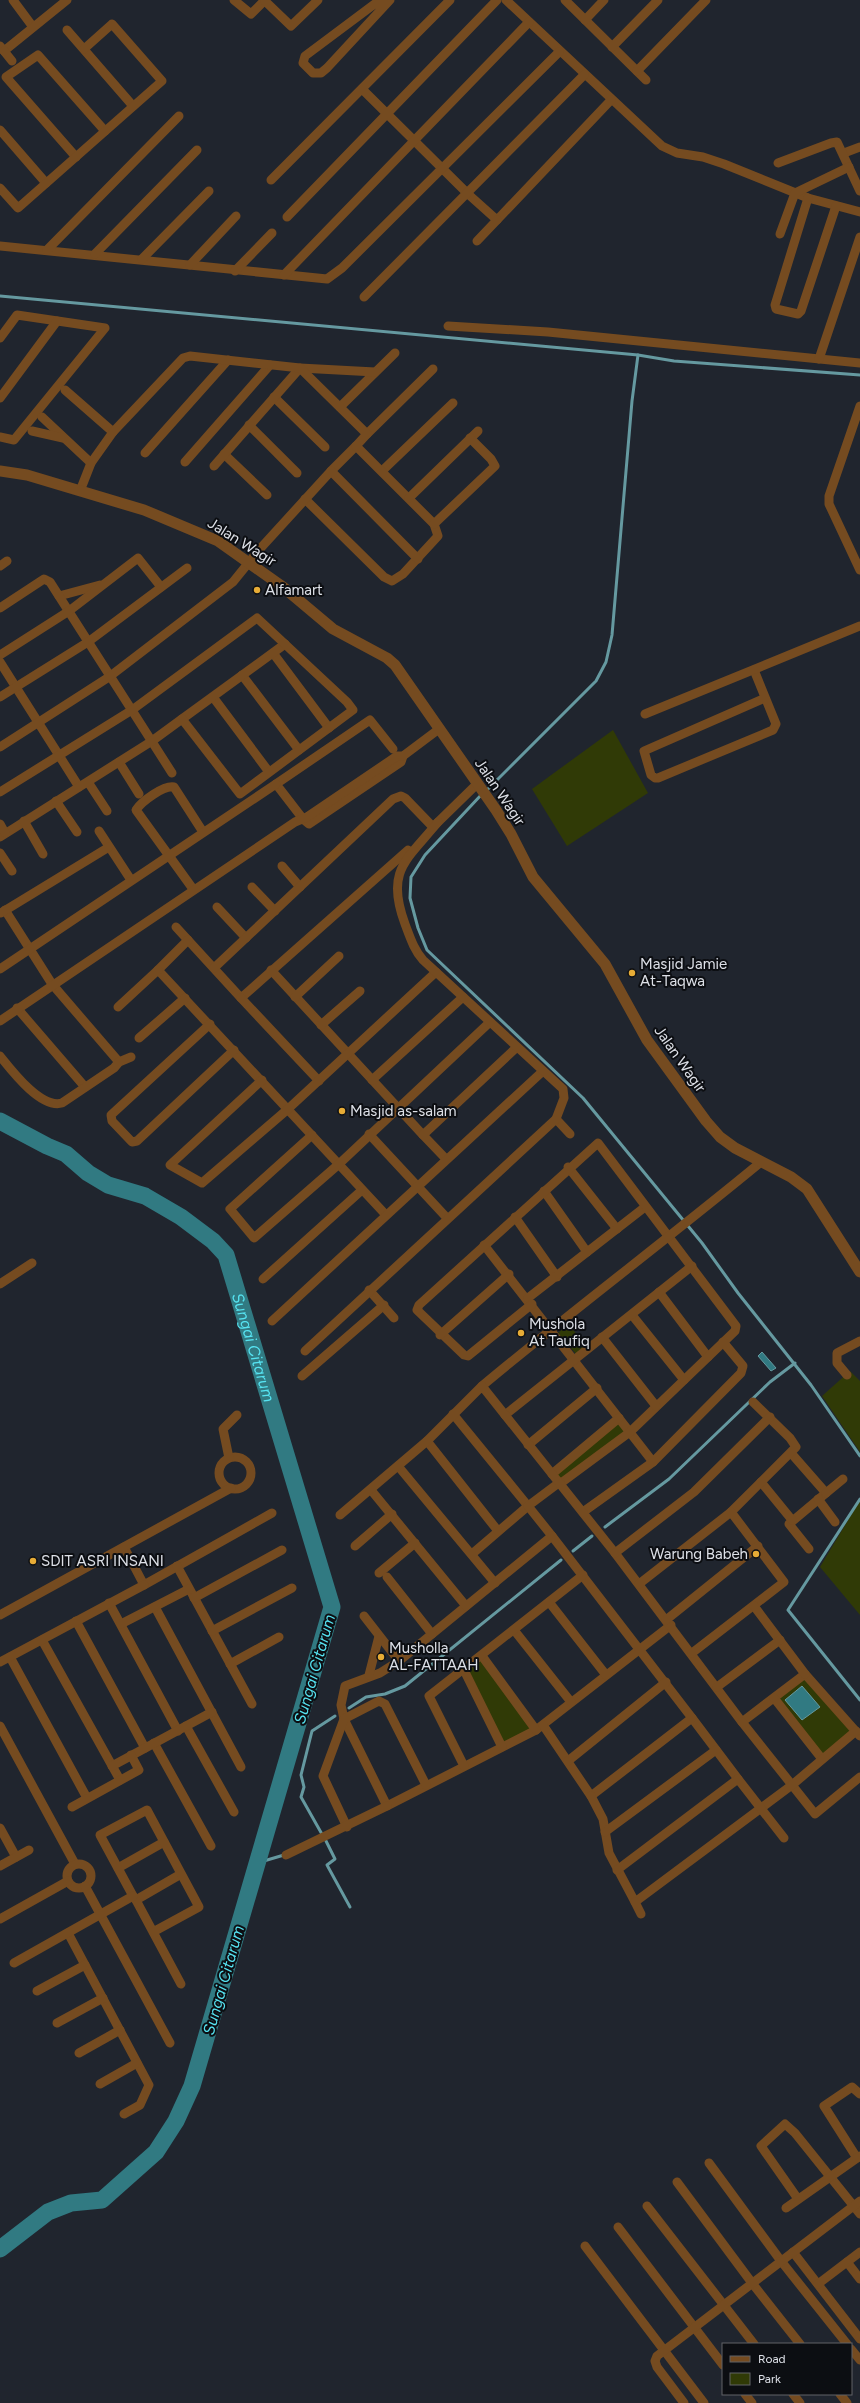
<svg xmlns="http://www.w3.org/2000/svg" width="860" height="2403" font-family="Figtree,sans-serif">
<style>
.green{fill:#303a06}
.water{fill:#317a82;stroke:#6599a0}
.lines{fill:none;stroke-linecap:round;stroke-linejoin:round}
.stream{stroke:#6599a0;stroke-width:3}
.river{stroke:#317a82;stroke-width:17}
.minor{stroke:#754b20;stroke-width:9}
.tertiary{stroke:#754b20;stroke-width:11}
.poi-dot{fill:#e7ac36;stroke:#0c0e12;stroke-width:1.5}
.labels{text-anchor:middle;stroke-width:4;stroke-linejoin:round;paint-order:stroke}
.street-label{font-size:15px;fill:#dde0e7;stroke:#0c0e12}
.poi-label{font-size:15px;fill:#dde0e7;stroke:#0c0e12;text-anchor:start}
.water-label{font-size:16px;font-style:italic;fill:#56e3f1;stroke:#0c0e12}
</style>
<rect width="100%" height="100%" fill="#20252e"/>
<g class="green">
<polygon points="613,730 648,793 567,846 532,789"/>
<polygon points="568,1324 586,1345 576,1354 558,1333"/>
<polygon points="850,1371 860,1381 860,1452 822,1396"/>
<polygon points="619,1418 630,1432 561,1483 552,1474"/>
<polygon points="860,1500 860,1615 820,1567"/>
<polygon points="482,1656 536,1730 502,1747 464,1670"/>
<polygon points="805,1677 850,1731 823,1755 778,1697"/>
</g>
<g class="water">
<polygon points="762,1352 776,1368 771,1371 758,1356"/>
<polygon points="802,1686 820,1707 802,1720 785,1700"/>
</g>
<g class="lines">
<g class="stream">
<polyline points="0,296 638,355 674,361 860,375"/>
<polyline points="486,791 596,681 606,662 612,635 632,401 638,355"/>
<polyline points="482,794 425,855 411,877 410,898 418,928 427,950 583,1098 702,1243 738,1293 811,1385 860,1456"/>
<polyline points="860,1499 788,1610 860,1700"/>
<polyline points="605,1527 669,1479 770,1382 795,1363"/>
<polyline points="573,1551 592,1536"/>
<polyline points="349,1708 366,1697 385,1694 405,1686 561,1560"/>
<polyline points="323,1836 301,1797 304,1787 301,1775 312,1731 335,1716"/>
<polyline points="326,1841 335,1859 327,1865 350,1907"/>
<polyline points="257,1863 284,1855"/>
</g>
<path class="river" id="s1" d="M0 1121 47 1146 66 1154 88 1173 108 1185 145 1196 181 1217 213 1241 226 1255 332 1607 192 2086 176 2121 156 2152 102 2200 71 2203 48 2212 0 2249"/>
<g class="minor">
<polyline points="13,0 33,27"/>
<polyline points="234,0 251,14 265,0"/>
<polyline points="380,0 305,56 303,63 313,73 321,73 327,68 390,0"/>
<polyline points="506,0 662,146 677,153 703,157 724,164 808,198 860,212"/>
<polyline points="565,0 646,80"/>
<polyline points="265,1 291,26 318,0"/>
<polyline points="585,20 604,0"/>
<polyline points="67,30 133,106"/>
<polyline points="0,46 4,51 67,0"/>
<polyline points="612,47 658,0"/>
<polyline points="4,51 12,61"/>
<polyline points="637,71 706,0"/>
<polyline points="362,89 468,194 497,220 611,100"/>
<polyline points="0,130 46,183"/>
<polyline points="844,153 860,147"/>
<polyline points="76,157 6,77 38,55 105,131"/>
<polyline points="778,163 831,143 837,142 860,191"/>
<polyline points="271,180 450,0"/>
<polyline points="0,188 18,208 162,81 112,24 84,49"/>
<polyline points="808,198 775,305 776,309 798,314 801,311 836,206"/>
<polyline points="287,217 497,0"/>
<polyline points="780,234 795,193 849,167"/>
<polyline points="477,241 497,220"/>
<polyline points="0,246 327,279 342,268 559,52"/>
<polyline points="47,250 179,116"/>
<polyline points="95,254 197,150"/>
<polyline points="142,259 209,191"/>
<polyline points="190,265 236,216"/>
<polyline points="235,271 272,233"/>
<polyline points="284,275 529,22"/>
<polyline points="364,297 584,75"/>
<polyline points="448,326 548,332 860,363"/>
<polyline points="0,338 17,315 105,328 14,440 0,437"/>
<polyline points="819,359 860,237"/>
<polyline points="65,390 113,432"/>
<polyline points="274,397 325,447"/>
<polyline points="0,398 57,321"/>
<polyline points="860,406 829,496 829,504 860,570"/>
<polyline points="340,407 395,353"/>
<polyline points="42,417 91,463"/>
<polyline points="249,425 297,473"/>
<polyline points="32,431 63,438"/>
<polyline points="367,434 433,369"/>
<polyline points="145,453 228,360"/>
<polyline points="224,454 267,495"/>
<polyline points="185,462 270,365"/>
<polyline points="214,466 300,368 375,372"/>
<polyline points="331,471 356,446"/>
<polyline points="382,471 453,403"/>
<polyline points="80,491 91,463 113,432 183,358 190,356 300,368 367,434 356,446 434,524 438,536 403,574 392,581 384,577 305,499"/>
<polyline points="409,498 478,431"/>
<polyline points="434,524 495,466 491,459 470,438"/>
<polyline points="0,566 7,561"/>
<polyline points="59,596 100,585"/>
<polyline points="0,608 44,579 50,582 172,773"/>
<polyline points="273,653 329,728"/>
<polyline points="0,655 69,611 138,558 161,587"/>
<polyline points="0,662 79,787"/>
<polyline points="754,670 776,724 773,730 658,778 655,778 651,775 644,751 765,698"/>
<polyline points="242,675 299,750"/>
<polyline points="0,697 88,642 187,568"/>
<polyline points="213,697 269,772"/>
<polyline points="645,714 860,626"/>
<polyline points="182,719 285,644"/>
<polyline points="0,747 109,677 233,582 258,551 331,471 418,559"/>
<polyline points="393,749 370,720 276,784 303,819 309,824 401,762 403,756"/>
<polyline points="119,762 139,794"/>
<polyline points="88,782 107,811"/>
<polyline points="0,792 132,710 257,618 347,702 353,710 240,794 182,719 152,741 0,837"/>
<polyline points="56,801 77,832"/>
<polyline points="24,821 43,854"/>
<polyline points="0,824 5,833"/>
<polyline points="434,826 477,784"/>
<polyline points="99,831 131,880"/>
<polyline points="0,853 12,871"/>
<polyline points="282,866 300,887"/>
<polyline points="252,887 275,911"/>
<path d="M193 889 136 810C142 801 164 785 174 787L203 832"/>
<polyline points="217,907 246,938"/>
<polyline points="5,910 52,984 119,1062"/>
<polyline points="1,913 109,847"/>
<polyline points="176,927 241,998 408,850"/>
<polyline points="188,940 158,970 386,1215"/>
<polyline points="214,968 393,799 401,796 405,798 433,827"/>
<polyline points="0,969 276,784"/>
<polyline points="271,970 423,1135"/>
<polyline points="295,997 339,956"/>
<polyline points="241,998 319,1081"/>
<polyline points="118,1007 158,970"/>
<polyline points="17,1008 85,1087"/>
<polyline points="0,1021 295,822 307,817 397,756 403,756 439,729"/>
<polyline points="210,1024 111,1115 112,1121 132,1142 137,1141 234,1050"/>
<polyline points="321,1025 360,991"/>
<polyline points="139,1038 185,998"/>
<path d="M0 1056C12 1071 41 1109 62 1103L114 1068 119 1062 131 1057"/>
<polyline points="262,1080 170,1165 202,1183 288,1109 436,972"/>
<polyline points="372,1080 463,997"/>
<polyline points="556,1119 570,1134"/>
<polyline points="369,1134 447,1218"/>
<polyline points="312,1135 230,1209 254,1238 339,1164 490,1022"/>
<polyline points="446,1159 423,1135 517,1047"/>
<polyline points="568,1167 617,1229"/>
<polyline points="544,1191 587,1252"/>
<polyline points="515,1217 557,1277"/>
<polyline points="484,1245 653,1462"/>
<polyline points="263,1279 362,1190"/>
<polyline points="0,1284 32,1263"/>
<polyline points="369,1290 394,1318"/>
<polyline points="659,1292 708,1357"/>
<polyline points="528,1298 645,1207"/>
<polyline points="532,1304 468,1356 464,1355 417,1310 419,1305 598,1143 736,1326 735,1331 630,1432 561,1483"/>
<polyline points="632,1315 684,1380"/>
<polyline points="272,1321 543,1071"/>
<polyline points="440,1335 509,1274"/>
<polyline points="602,1337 656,1406"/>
<path d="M305 1351 556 1119 564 1098 563 1089 423 960C414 950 410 937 405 924 385 870 407 860 438 822"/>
<polyline points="847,1375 837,1363 837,1353 860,1341"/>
<polyline points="302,1376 384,1305"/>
<path d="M482 1386C573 1310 669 1238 761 1162"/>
<polyline points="453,1414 528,1506 472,1554"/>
<polyline points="505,1415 692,1266"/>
<polyline points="427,1441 498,1531"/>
<polyline points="528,1445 597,1388"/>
<polyline points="791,1453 826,1493 789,1524 809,1549"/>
<circle cx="235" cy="1473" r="16"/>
<polyline points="229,1458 223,1429 237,1415"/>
<polyline points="398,1466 495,1583"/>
<polyline points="552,1474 619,1418"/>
<polyline points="560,1482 528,1506 552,1536 399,1661 380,1673 345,1686 341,1705 344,1719 387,1806 536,1730 671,1625"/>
<polyline points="761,1482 792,1520"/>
<polyline points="371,1490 466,1606"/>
<polyline points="826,1493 843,1479"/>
<polyline points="818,1499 835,1522"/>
<polyline points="583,1512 653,1462 741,1373 743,1366 723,1342"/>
<polyline points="731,1512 796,1447 790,1438 753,1402"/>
<polyline points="340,1515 427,1441 482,1386 615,1553 742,1722 805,1674 860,1736"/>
<polyline points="355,1546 392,1514"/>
<polyline points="124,1547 144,1585 272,1513"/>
<polyline points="615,1553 694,1492 770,1417"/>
<polyline points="177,1566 252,1704"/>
<polyline points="379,1573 415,1543"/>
<polyline points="387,1577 432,1634"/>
<polyline points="639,1584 731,1512 784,1582 692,1653"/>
<polyline points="194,1598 282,1550"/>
<polyline points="549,1602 606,1675"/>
<polyline points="109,1603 178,1731"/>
<polyline points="754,1606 805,1674"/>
<polyline points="155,1607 241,1767"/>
<polyline points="0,1615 231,1488"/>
<polyline points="364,1616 399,1661"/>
<polyline points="666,1620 758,1546"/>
<polyline points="76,1621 145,1748"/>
<polyline points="121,1624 189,1589"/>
<polyline points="514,1630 571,1702"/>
<polyline points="212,1631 292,1588"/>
<polyline points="42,1640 120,1780"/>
<polyline points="482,1656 536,1730"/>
<polyline points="10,1657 87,1798"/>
<polyline points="0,1662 144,1585"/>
<polyline points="230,1664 279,1637"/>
<polyline points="464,1670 502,1747"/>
<polyline points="369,1675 379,1636"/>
<polyline points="717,1687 780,1640"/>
<polyline points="774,1698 822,1759"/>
<polyline points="692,1718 738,1779"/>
<polyline points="742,1722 815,1814 860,1777"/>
<polyline points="543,1725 591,1796 692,1718 552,1536"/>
<polyline points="0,1726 75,1864"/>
<polyline points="186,1726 234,1812"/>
<polyline points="154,1743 211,1846"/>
<polyline points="568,1761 666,1682"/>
<polyline points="112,1766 212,1712"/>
<polyline points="464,1766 429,1696 583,1575"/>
<polyline points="591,1796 603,1819 609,1853 635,1902 792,1785 856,1731"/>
<polyline points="72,1807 139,1770 131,1755"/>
<polyline points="347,1827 323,1776 344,1719 375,1703 379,1701 385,1704 426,1785"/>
<polyline points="0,1828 16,1857"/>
<polyline points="605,1832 716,1750"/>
<polyline points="286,1855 387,1806"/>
<circle cx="79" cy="1876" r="12"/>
<polyline points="0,1866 29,1850"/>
<polyline points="118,1868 164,1842"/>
<polyline points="617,1870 738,1779 784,1838"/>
<polyline points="85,1886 170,2043"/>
<polyline points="136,1900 181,1874"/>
<polyline points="635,1902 641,1914"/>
<polyline points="0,1919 68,1881"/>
<polyline points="153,1932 199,1907 147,1810 100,1835 133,1896 136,1900 181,1984"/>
<polyline points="68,1933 149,2085 140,2105 124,2114"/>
<polyline points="14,1963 133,1896"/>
<polyline points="37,1991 85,1965"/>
<polyline points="57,2023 103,1998"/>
<polyline points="79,2053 120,2030"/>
<polyline points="100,2084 137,2063"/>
<polyline points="857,2158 824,2106 852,2087 860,2094"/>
<polyline points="709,2163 781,2261 847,2344"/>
<polyline points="677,2182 752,2283 800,2344"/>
<polyline points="798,2199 761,2146 785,2124 795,2133 860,2214"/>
<polyline points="647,2206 754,2344"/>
<polyline points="786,2208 860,2156"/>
<polyline points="618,2227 723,2365"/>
<polyline points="585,2246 704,2403"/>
<polyline points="793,2252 860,2339"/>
<polyline points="847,2262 860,2279"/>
<polyline points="818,2284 860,2252"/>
<polyline points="851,2349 860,2360"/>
<polyline points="745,2394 752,2403"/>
<polyline points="793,2394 800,2403"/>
<polyline points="840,2394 847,2403"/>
<polyline points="684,2403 657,2367 655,2361 657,2356 860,2201"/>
</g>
<polyline class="tertiary" points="0,471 27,475 144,510 218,541 283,587 333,629 387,658 395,665 496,810 511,834 533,877 605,964 647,1040 706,1121 720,1137 735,1148 791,1177 807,1189 860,1272"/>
</g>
<g class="poi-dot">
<circle cx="257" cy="590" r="4"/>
<circle cx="632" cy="973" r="4"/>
<circle cx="342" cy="1111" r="4"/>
<circle cx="521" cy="1333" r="4"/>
<circle cx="756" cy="1554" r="4"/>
<circle cx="33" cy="1561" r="4"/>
<circle cx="381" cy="1657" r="4"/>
</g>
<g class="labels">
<g class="street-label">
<text transform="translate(242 542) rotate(32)" y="5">Jalan Wagir</text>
<text transform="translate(500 792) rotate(56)" y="5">Jalan Wagir</text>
<text transform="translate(680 1059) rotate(55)" y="5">Jalan Wagir</text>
</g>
<g class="poi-label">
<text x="265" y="595">Alfamart</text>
<text x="640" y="969">Masjid Jamie<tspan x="640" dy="17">At-Taqwa</tspan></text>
<text x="350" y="1116">Masjid as-salam</text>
<text x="529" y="1329">Mushola<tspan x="529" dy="17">At Taufiq</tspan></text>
<text x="748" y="1559" text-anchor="end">Warung Babeh</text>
<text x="41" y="1566">SDIT ASRI INSANI</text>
<text x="389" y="1653">Musholla<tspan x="389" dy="17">AL-FATTAAH</tspan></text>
</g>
<g class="water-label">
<text dy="6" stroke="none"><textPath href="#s1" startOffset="362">Sungai Citarum</textPath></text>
<text transform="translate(314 1669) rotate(-74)" y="6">Sungai Citarum</text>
<text transform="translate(223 1980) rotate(-74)" y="6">Sungai Citarum</text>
</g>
</g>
<rect x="722" y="2343" width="130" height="52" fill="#0c0e12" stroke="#606267"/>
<rect x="730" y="2356" width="20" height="6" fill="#754b20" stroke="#606267"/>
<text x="758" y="2363" font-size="12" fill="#dde0e7">Road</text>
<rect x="730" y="2373" width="20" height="12" fill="#303a06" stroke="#606267"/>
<text x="758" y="2383" font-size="12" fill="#dde0e7">Park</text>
</svg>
